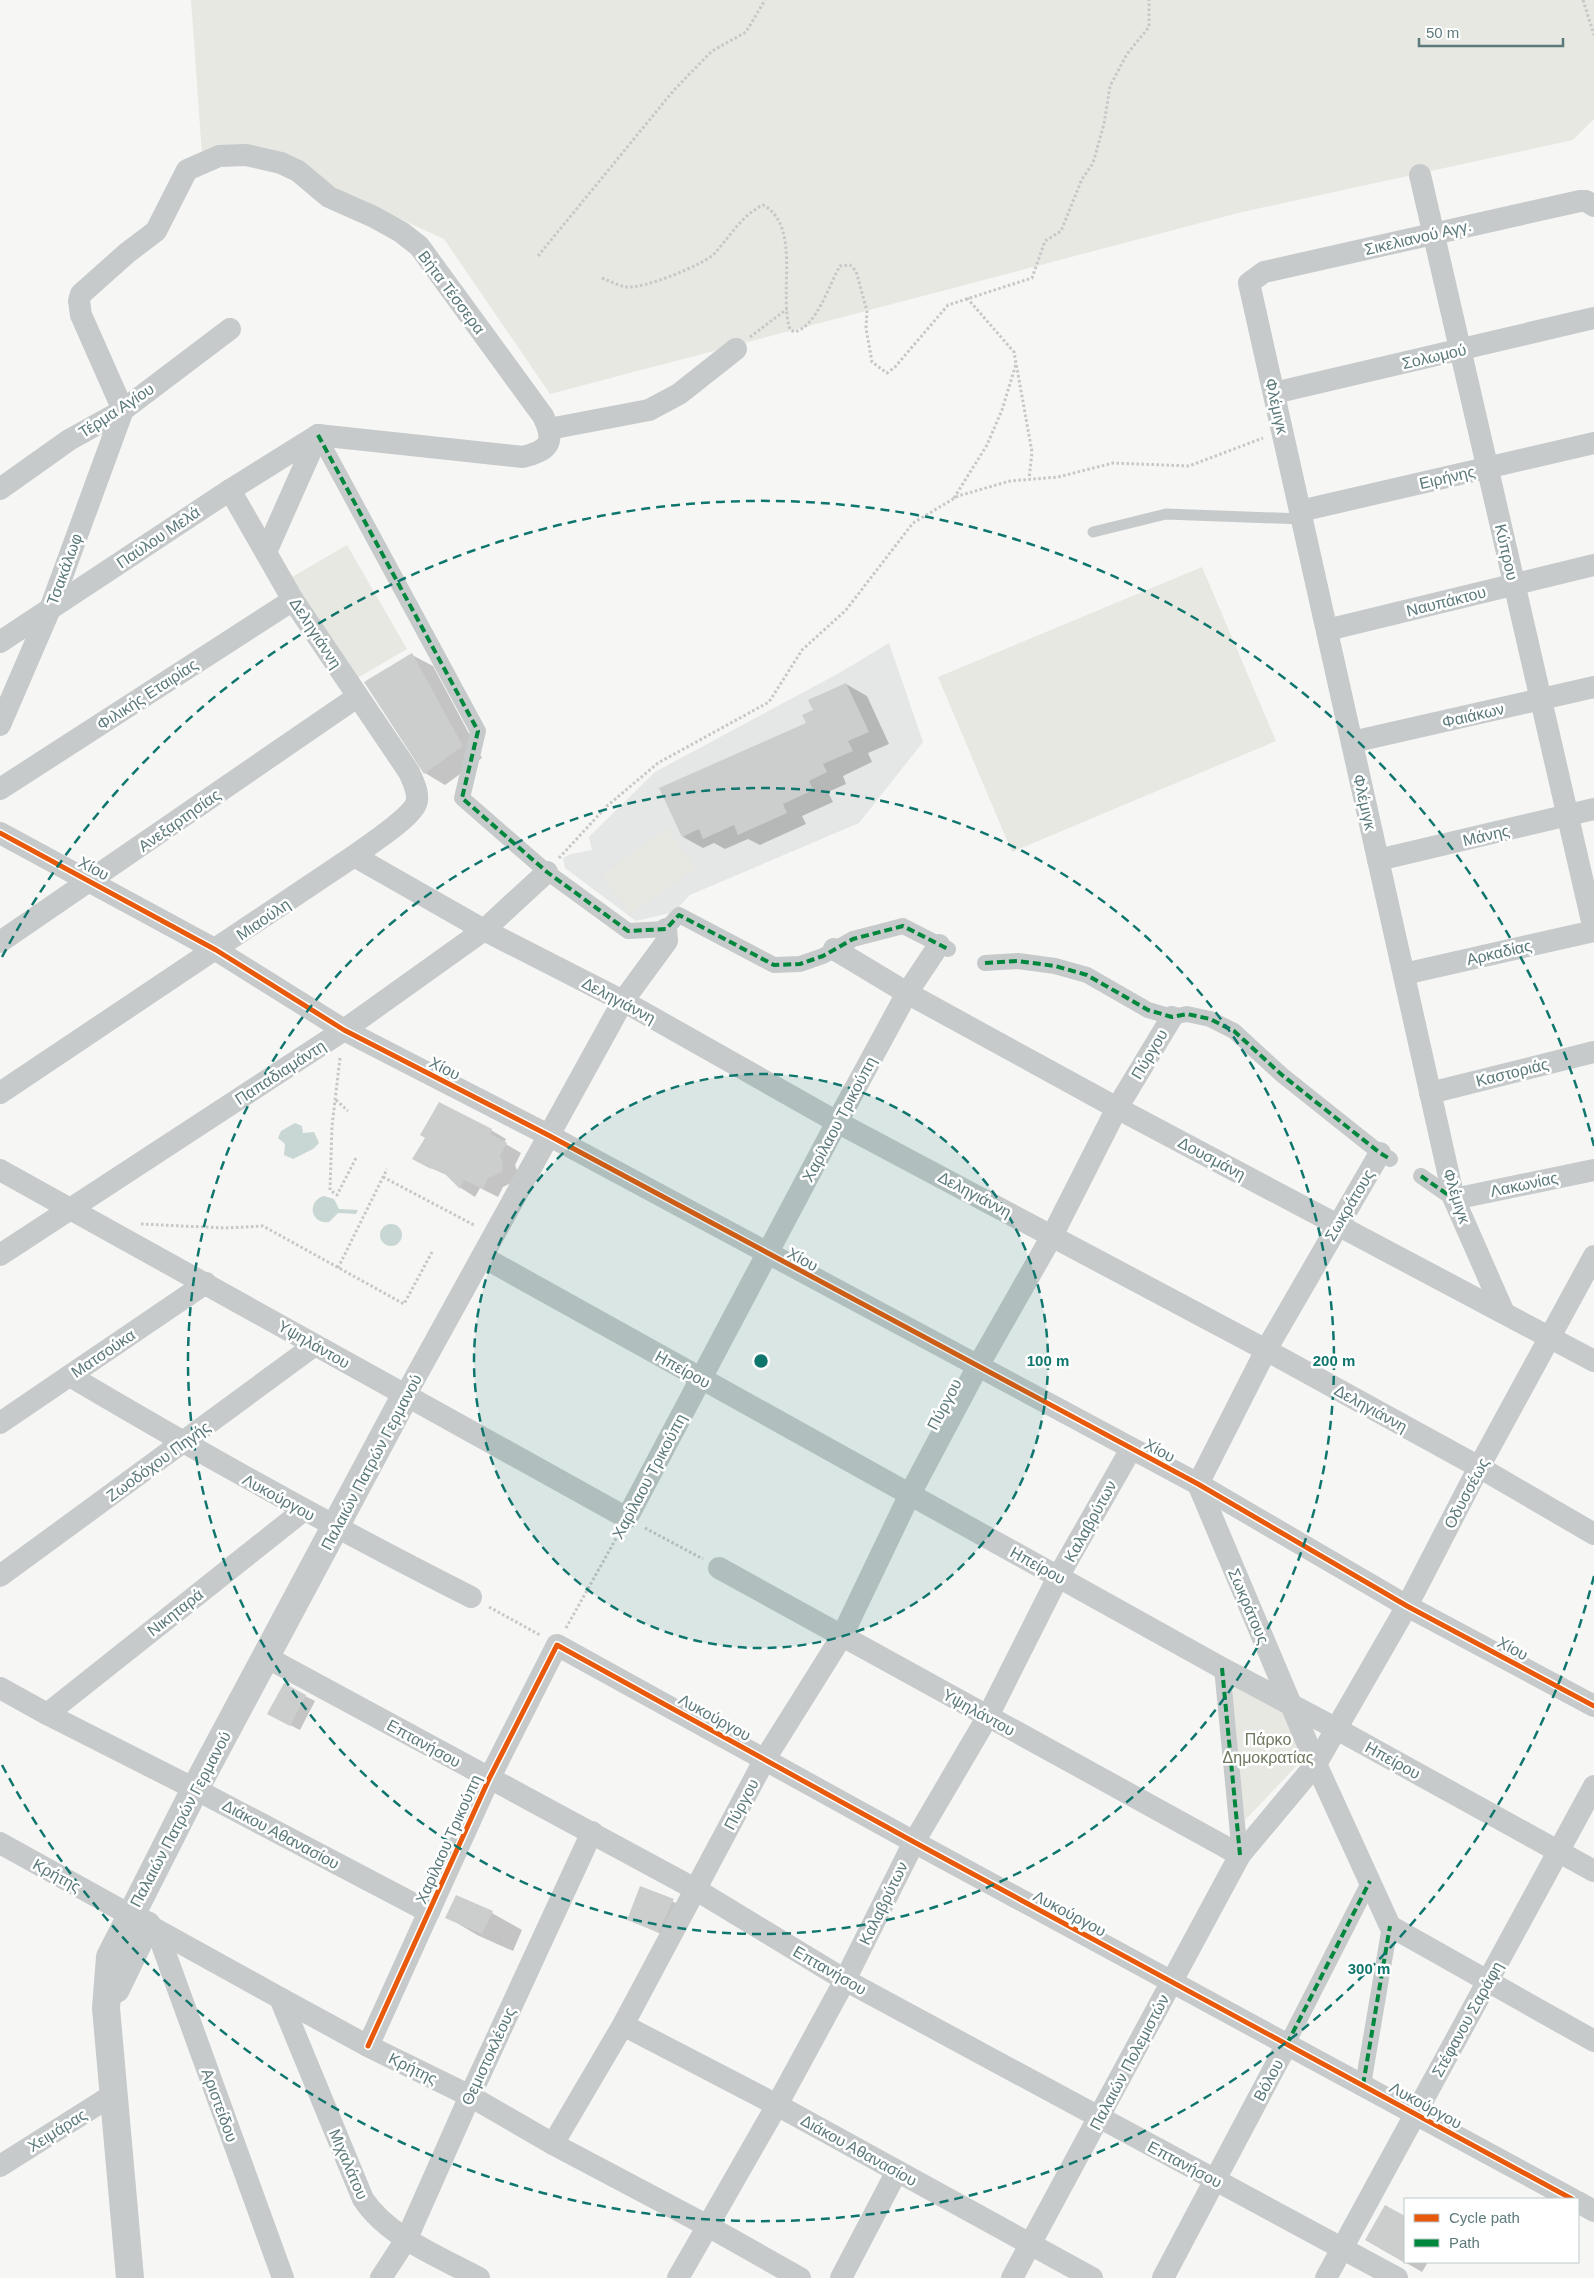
<svg xmlns="http://www.w3.org/2000/svg" width="1594" height="2278" font-family="Arial,sans-serif">
<style>
.built{fill:#e4e7e5}
.green{fill:#e7e8e2}
.water{fill:#c8d6d4}
.shadow{fill:#0003}
.building{fill:#cbcecd}
.lines{fill:none;stroke-linecap:round;stroke-linejoin:round}
.path{stroke:#c6c8c8;stroke-width:3;stroke-dasharray:2.5 2.5;stroke-linecap:butt}
.service{stroke:#c6caca;stroke-width:11}
.pedestrian{stroke:#c6caca;stroke-width:16}
.minor{stroke:#c6caca;stroke-width:22}
.tertiary{stroke:#c6caca;stroke-width:28}
.quiet{stroke:#00873e;stroke-width:4;stroke-dasharray:8 4;stroke-linecap:butt}
.cycleway-casing{stroke:#fff;stroke-width:8}
.cycleway{stroke:#e8590c;stroke-width:5}
.ring{fill:none;stroke:#0f766e;stroke-width:2.5;stroke-dasharray:9 6}
.labels{text-anchor:middle;stroke-width:5;stroke-linejoin:round;paint-order:stroke}
.street-label{font-size:16px;fill:#5c797b;stroke:#fff}
.park-label{font-size:16px;fill:#6e7860;stroke:#fff}
.centre{fill:#0f766e;stroke:#fff;stroke-width:2.5}
.ring-label{font-size:15px;text-anchor:middle;font-weight:bold;fill:#0f766e;stroke:#fff;stroke-width:5;stroke-linejoin:round;paint-order:stroke}
</style>
<rect width="100%" height="100%" fill="#f6f6f5"/>
<polygon class="built" points="889,643 923,742 859,823 690,895 674,912 636,921 565,868 563,858 571,854 592,850 589,837 655,772 841,672"/>
<g class="green">
<polygon points="191,0 1594,0 1594,119 1573,140 1242,212 550,394 444,239 348,195 285,157 202,155"/>
<polygon points="347,545 407,649 354,680 292,577"/>
<polygon points="1202,567 1276,741 1012,852 938,677"/>
<polygon points="667,828 695,868 630,914 602,875"/>
<polygon points="1230,1679 1288,1715 1305,1757 1245,1820"/>
</g>
<g class="water">
<polygon points="295,1123 302,1126 303,1133 314,1132 319,1143 313,1149 293,1159 284,1155 285,1144 278,1138 281,1131"/>
<path d="M324 1196 334 1199 339 1209 358 1210 356 1214 338 1213 329 1222C311 1225 306 1201 324 1196Z"/>
<circle cx="391" cy="1235" r="11"/>
</g>
<g class="shadow">
<polygon points="412,655 433,666 482,758 445,785 425,773"/>
<polygon points="846,684 867,696 889,744 868,753 872,762 843,776 846,784 828,792 833,802 802,816 806,824 760,845 748,839 725,849 714,843 703,848 683,837 807,724 815,711"/>
<polygon points="491,1130 506,1139 504,1143 521,1153 515,1165 518,1173 517,1180 503,1187 498,1197 480,1188 475,1197 461,1188 453,1178 429,1167"/>
<polygon points="305,1696 315,1701 300,1730 278,1719"/>
<polygon points="641,1888 683,1906 668,1937 629,1920"/>
<polygon points="492,1913 522,1930 513,1951 477,1935 447,1917"/>
<polygon points="1385,2207 1405,2218 1405,2262 1428,2262 1422,2272 1367,2240"/>
</g>
<g class="building">
<polygon points="412,653 463,746 424,774 364,682"/>
<polygon points="846,683 869,732 848,741 853,751 823,764 827,772 809,781 813,790 783,804 787,813 738,835 734,825 703,839 699,829 682,837 659,788 806,723 802,715 813,710 808,700"/>
<polygon points="439,1102 492,1129 490,1134 507,1143 500,1156 503,1164 502,1172 488,1178 483,1189 464,1180 460,1189 443,1172 429,1168 412,1159 425,1138 420,1135"/>
<polygon points="284,1683 306,1695 290,1726 267,1714"/>
<polygon points="640,1886 674,1899 658,1932 627,1920"/>
<polygon points="456,1895 493,1911 482,1934 445,1918"/>
<polygon points="1385,2205 1405,2216 1405,2263 1365,2240"/>
</g>
<g class="lines">
<g class="path">
<polyline points="1583,0 1594,35"/>
<polyline points="538,256 674,90 712,51 746,32 765,0"/>
<path d="M602 278C610 281 618 286 627 287 643 289 704 265 715 253 730 236 742 215 763 205 802 226 778 295 790 329L794 332C817 327 829 284 840 266L850 265 856 271 867 311 866 328 872 362 887 373 895 367 948 305 1032 278 1045 241 1061 231 1082 179 1093 163 1104 124 1110 86 1127 54 1149 27V0"/>
<polyline points="967,298 1014,352 1032,452 1029,479"/>
<polyline points="750,337 787,309"/>
<polyline points="954,498 987,445 1002,410 1016,364"/>
<polyline points="559,858 607,806 658,763 769,702 802,650 846,610 913,523 958,496 1010,481 1058,477 1113,463 1189,466 1263,438"/>
<polyline points="340,1058 332,1126 330,1190 337,1195 356,1158"/>
<polyline points="336,1100 348,1111"/>
<polyline points="383,1177 474,1225"/>
<polyline points="141,1224 225,1228 263,1226 404,1304 432,1252"/>
<polyline points="338,1268 387,1169"/>
<polyline points="645,1528 703,1559"/>
<polyline points="489,1607 540,1635"/>
<polyline points="566,1628 618,1535"/>
</g>
<polyline class="service" points="1093,532 1166,514 1302,519"/>
<g class="pedestrian">
<polyline points="318,435 478,731 462,798 547,872 628,931 666,929 679,915 774,965 800,964 823,956 853,939 903,926 948,949"/>
<polyline points="985,963 1018,961 1055,966 1087,975 1148,1010 1172,1017 1187,1014 1210,1019 1234,1031 1282,1075 1380,1153 1390,1159"/>
<polyline points="1421,1176 1454,1199"/>
<polyline points="1222,1668 1240,1855"/>
<polyline points="1287,2044 1370,1881"/>
<polyline points="1363,2085 1390,1926"/>
</g>
<g class="minor">
<polyline points="1420,175 1594,930"/>
<polyline points="1274,393 1594,318"/>
<polyline points="549,429 649,410 679,394 736,349"/>
<polyline points="0,489 69,440 123,410 230,329"/>
<polyline points="1300,511 1594,443"/>
<polyline points="266,552 318,435"/>
<polyline points="1327,630 1594,565"/>
<polyline points="0,642 230,490 318,435"/>
<path d="M0 725 50 609 123 410 81 315 79 301 81 294 127 253 156 231 187 170 219 156 246 155 281 163 298 171 329 197 374 217 401 232 419 246 543 416C556 443 549 450 523 457L318 435"/>
<polyline points="1352,742 1594,687"/>
<polyline points="0,789 293,600"/>
<polyline points="0,833 216,950 344,1030 550,1136 1198,1484 1407,1606 1594,1706"/>
<polyline points="354,856 484,930 623,1001 837,1122 1266,1350 1479,1467 1594,1534"/>
<polyline points="1378,860 1594,809"/>
<polyline points="0,942 357,697"/>
<polyline points="834,949 907,993 1117,1108 1594,1361"/>
<polyline points="1404,974 1594,931"/>
<path d="M0 1093 354 856C371 843 404 823 415 806 421 795 413 782 409 772L293 600 230 490"/>
<polyline points="1430,1093 1594,1052"/>
<polyline points="0,1170 627,1518 837,1122 907,993 939,945"/>
<polyline points="1454,1199 1594,1170"/>
<polyline points="0,1255 344,1030 484,930 547,872"/>
<polyline points="483,1257 1222,1668 1335,1728 1594,1871"/>
<polyline points="1504,1313 1454,1199 1249,283 1264,272 1580,201 1586,201 1594,206"/>
<path d="M70 1376C202 1454 334 1528 471 1597"/>
<polyline points="405,1396 623,1001 667,941 666,929"/>
<polyline points="0,1423 206,1283"/>
<polyline points="1198,1484 1316,1764 1390,1926 1594,2041"/>
<polyline points="1198,1484 1266,1350 1380,1153"/>
<polyline points="719,1568 1240,1855"/>
<polyline points="0,1576 315,1345"/>
<polyline points="266,1657 695,1889 845,1980 1397,2278"/>
<polyline points="0,1688 47,1714 195,1789 429,1912"/>
<polyline points="47,1714 304,1510"/>
<polyline points="0,1843 280,1998 368,2046 470,2096 553,2144 706,2225 800,2278"/>
<polyline points="157,1931 283,2278"/>
<path d="M280 1998 363 2199C388 2237 440 2257 479 2278"/>
<polyline points="623,2025 777,2105 1092,2278"/>
<polyline points="368,2046 489,1779 557,1645 914,1842 1572,2199"/>
<polyline points="553,2144 623,2025 765,1759 842,1636 910,1494 978,1366 1052,1236 1117,1108 1172,1017"/>
<polyline points="0,2166 114,2094"/>
<polyline points="1578,2202 1594,2211"/>
<polyline points="381,2278 407,2238 470,2096 592,1832"/>
<polyline points="678,2278 777,2105 845,1980 914,1842 988,1716 1058,1577 1131,1449"/>
<polyline points="841,2278 897,2171"/>
<polyline points="1012,2278 1240,1855 1316,1764 1407,1606 1479,1467 1594,1256"/>
<polyline points="1163,2278 1287,2044"/>
<polyline points="1326,2278 1594,1786"/>
</g>
<g class="tertiary">
<polyline points="116,1989 147,1925"/>
<polyline points="130,2278 106,2008 110,1957 195,1789 405,1396"/>
</g>
<g class="quiet">
<polyline points="318,435 478,731 462,798 547,872 628,931 666,929 679,915 774,965 800,964 823,956 853,939 903,926 948,949"/>
<polyline points="985,963 1018,961 1055,966 1087,975 1148,1010 1172,1017 1187,1014 1210,1019 1234,1031 1282,1075 1380,1153 1390,1159"/>
<polyline points="1421,1176 1454,1199"/>
<polyline points="1222,1668 1240,1855"/>
<polyline points="1287,2044 1370,1881"/>
<polyline points="1363,2085 1390,1926"/>
</g>
<defs>
<g id="cycleway">
<polyline points="0,833 216,950 344,1030 550,1136 1198,1484 1407,1606 1594,1706"/>
<polyline points="368,2046 489,1779 557,1645 914,1842 1572,2199"/>
</g>
</defs>
<use href="#cycleway" class="cycleway-casing"/>
<use href="#cycleway" class="cycleway"/>
</g>
<circle cx="761" cy="1361" r="287" fill="#0f766e" fill-opacity=".12"/>
<g class="ring">
<circle cx="761" cy="1361" r="287"/>
<circle cx="761" cy="1361" r="573"/>
<path d="M1594 1576A860 860 0 0 1 2 1765M2 957A860 860 0 0 1 1594 1146"/>
</g>
<g class="labels">
<g class="street-label">
<text transform="translate(1418 237) rotate(-13)" y="6">Σικελιανού Αγγ.</text>
<text transform="translate(452 292) rotate(53)" y="6">Βήτα Τέσσερα</text>
<text transform="translate(1434 356) rotate(-13)" y="6">Σολωμού</text>
<text transform="translate(1277 406) rotate(77)" y="6">Φλέμιγκ</text>
<text transform="translate(116 410) rotate(-33)" y="6">Τέρμα Αγίου</text>
<text transform="translate(1447 477) rotate(-13)" y="6">Ειρήνης</text>
<text transform="translate(158 537) rotate(-34)" y="6">Παύλου Μελά</text>
<text transform="translate(1507 552) rotate(77)" y="6">Κύπρου</text>
<text transform="translate(64 569) rotate(-70)" y="6">Τσακάλωφ</text>
<text transform="translate(1446 601) rotate(-14)" y="6">Ναυπάκτου</text>
<text transform="translate(316 633) rotate(57)" y="6">Δεληγιάννη</text>
<text transform="translate(147 694) rotate(-33)" y="6">Φιλικής Εταιρίας</text>
<text transform="translate(1473 715) rotate(-13)" y="6">Φαιάκων</text>
<text transform="translate(1365 802) rotate(77)" y="6">Φλέμιγκ</text>
<text transform="translate(179 820) rotate(-35)" y="6">Ανεξαρτησίας</text>
<text transform="translate(1486 835) rotate(-13)" y="6">Μάνης</text>
<text transform="translate(94 868) rotate(28)" y="6">Χίου</text>
<text transform="translate(263 919) rotate(-34)" y="6">Μιαούλη</text>
<text transform="translate(1499 952) rotate(-13)" y="6">Αρκαδίας</text>
<text transform="translate(619 1000) rotate(28)" y="6">Δεληγιάννη</text>
<text transform="translate(1149 1054) rotate(-59)" y="6">Πύργου</text>
<text transform="translate(445 1068) rotate(27)" y="6">Χίου</text>
<text transform="translate(280 1072) rotate(-33)" y="6">Παπαδιαμάντη</text>
<text transform="translate(1512 1072) rotate(-14)" y="6">Καστοριάς</text>
<text transform="translate(839 1119) rotate(-62)" y="6">Χαρίλαου Τρικούπη</text>
<text transform="translate(1212 1158) rotate(28)" y="6">Δουσμάνη</text>
<text transform="translate(1524 1184) rotate(-12)" y="6">Λακωνίας</text>
<text transform="translate(975 1194) rotate(28)" y="6">Δεληγιάννη</text>
<text transform="translate(1457 1196) rotate(72)" y="6">Φλέμιγκ</text>
<text transform="translate(1349 1205) rotate(-59)" y="6">Σωκράτους</text>
<text transform="translate(803 1259) rotate(28)" y="6">Χίου</text>
<text transform="translate(314 1344) rotate(30)" y="6">Υψηλάντου</text>
<text transform="translate(103 1353) rotate(-34)" y="6">Ματσούκα</text>
<text transform="translate(683 1369) rotate(29)" y="6">Ηπείρου</text>
<text transform="translate(944 1404) rotate(-62)" y="6">Πύργου</text>
<text transform="translate(1371 1408) rotate(29)" y="6">Δεληγιάννη</text>
<text transform="translate(1160 1450) rotate(28)" y="6">Χίου</text>
<text transform="translate(158 1461) rotate(-36)" y="6">Ζωοδόχου Πηγής</text>
<text transform="translate(371 1462) rotate(-62)" y="6">Παλαιών Πατρών Γερμανού</text>
<text transform="translate(649 1476) rotate(-62)" y="6">Χαρίλαου Τρικούπη</text>
<text transform="translate(1466 1493) rotate(-62)" y="6">Οδυσσέως</text>
<text transform="translate(279 1497) rotate(29)" y="6">Λυκούργου</text>
<text transform="translate(1090 1521) rotate(-61)" y="6">Καλαβρύτων</text>
<text transform="translate(1038 1565) rotate(29)" y="6">Ηπείρου</text>
<text transform="translate(1249 1606) rotate(67)" y="6">Σωκράτους</text>
<text transform="translate(175 1612) rotate(-38)" y="6">Νικηταρά</text>
<text transform="translate(1513 1648) rotate(28)" y="6">Χίου</text>
<text transform="translate(979 1712) rotate(29)" y="6">Υψηλάντου</text>
<text transform="translate(715 1717) rotate(29)" y="6">Λυκούργου</text>
<text transform="translate(424 1743) rotate(29)" y="6">Επτανήσου</text>
<text transform="translate(1393 1760) rotate(29)" y="6">Ηπείρου</text>
<text transform="translate(741 1804) rotate(-62)" y="6">Πύργου</text>
<text transform="translate(180 1819) rotate(-62)" y="6">Παλαιών Πατρών Γερμανού</text>
<text transform="translate(281 1834) rotate(28)" y="6">Διάκου Αθανασίου</text>
<text transform="translate(448 1839) rotate(-66)" y="6">Χαρίλαου Τρικούπη</text>
<text transform="translate(57 1875) rotate(29)" y="6">Κρήτης</text>
<text transform="translate(883 1903) rotate(-64)" y="6">Καλαβρύτων</text>
<text transform="translate(1070 1913) rotate(28)" y="6">Λυκούργου</text>
<text transform="translate(830 1970) rotate(30)" y="6">Επτανήσου</text>
<text transform="translate(1467 2019) rotate(-61)" y="6">Στέφανου Σαράφη</text>
<text transform="translate(488 2056) rotate(-65)" y="6">Θεμιστοκλέους</text>
<text transform="translate(1129 2062) rotate(-62)" y="6">Παλαιών Πολεμιστών</text>
<text transform="translate(413 2068) rotate(26)" y="6">Κρήτης</text>
<text transform="translate(1268 2080) rotate(-62)" y="6">Βόλου</text>
<text transform="translate(220 2105) rotate(70)" y="6">Αριστείδου</text>
<text transform="translate(1426 2105) rotate(29)" y="6">Λυκούργου</text>
<text transform="translate(57 2130) rotate(-32)" y="6">Χειμάρας</text>
<text transform="translate(859 2150) rotate(29)" y="6">Διάκου Αθανασίου</text>
<text transform="translate(349 2164) rotate(67)" y="6">Μιχαλάτου</text>
<text transform="translate(1185 2164) rotate(28)" y="6">Επτανήσου</text>
</g>
<g class="park-label">
<text x="1268" y="1745">Πάρκο<tspan x="1268" dy="18">Δημοκρατίας</tspan></text>
</g>
</g>
<circle cx="761" cy="1361" r="8" class="centre"/>
<g class="ring-label">
<text x="1048" y="1366">100 m</text>
<text x="1334" y="1366">200 m</text>
<text x="1369" y="1974">300 m</text>
</g>
<rect x="1404" y="2198" width="175" height="65" fill="#ffffff" stroke="#bec9ca"/>
<rect x="1414" y="2214" width="25" height="8" fill="#e8590c" stroke="#bec9ca"/>
<text x="1449" y="2223" font-size="15" fill="#5c797b">Cycle path</text>
<rect x="1414" y="2239" width="25" height="8" fill="#00873e" stroke="#bec9ca"/>
<text x="1449" y="2248" font-size="15" fill="#5c797b">Path</text>
<path d="M1419 38v8h144v-8" fill="none" stroke="#5c797b" stroke-width="2.5"/>
<text x="1426" y="38" font-size="15" fill="#5c797b" stroke="#ffffff" stroke-width="4" paint-order="stroke">50 m</text>
</svg>
